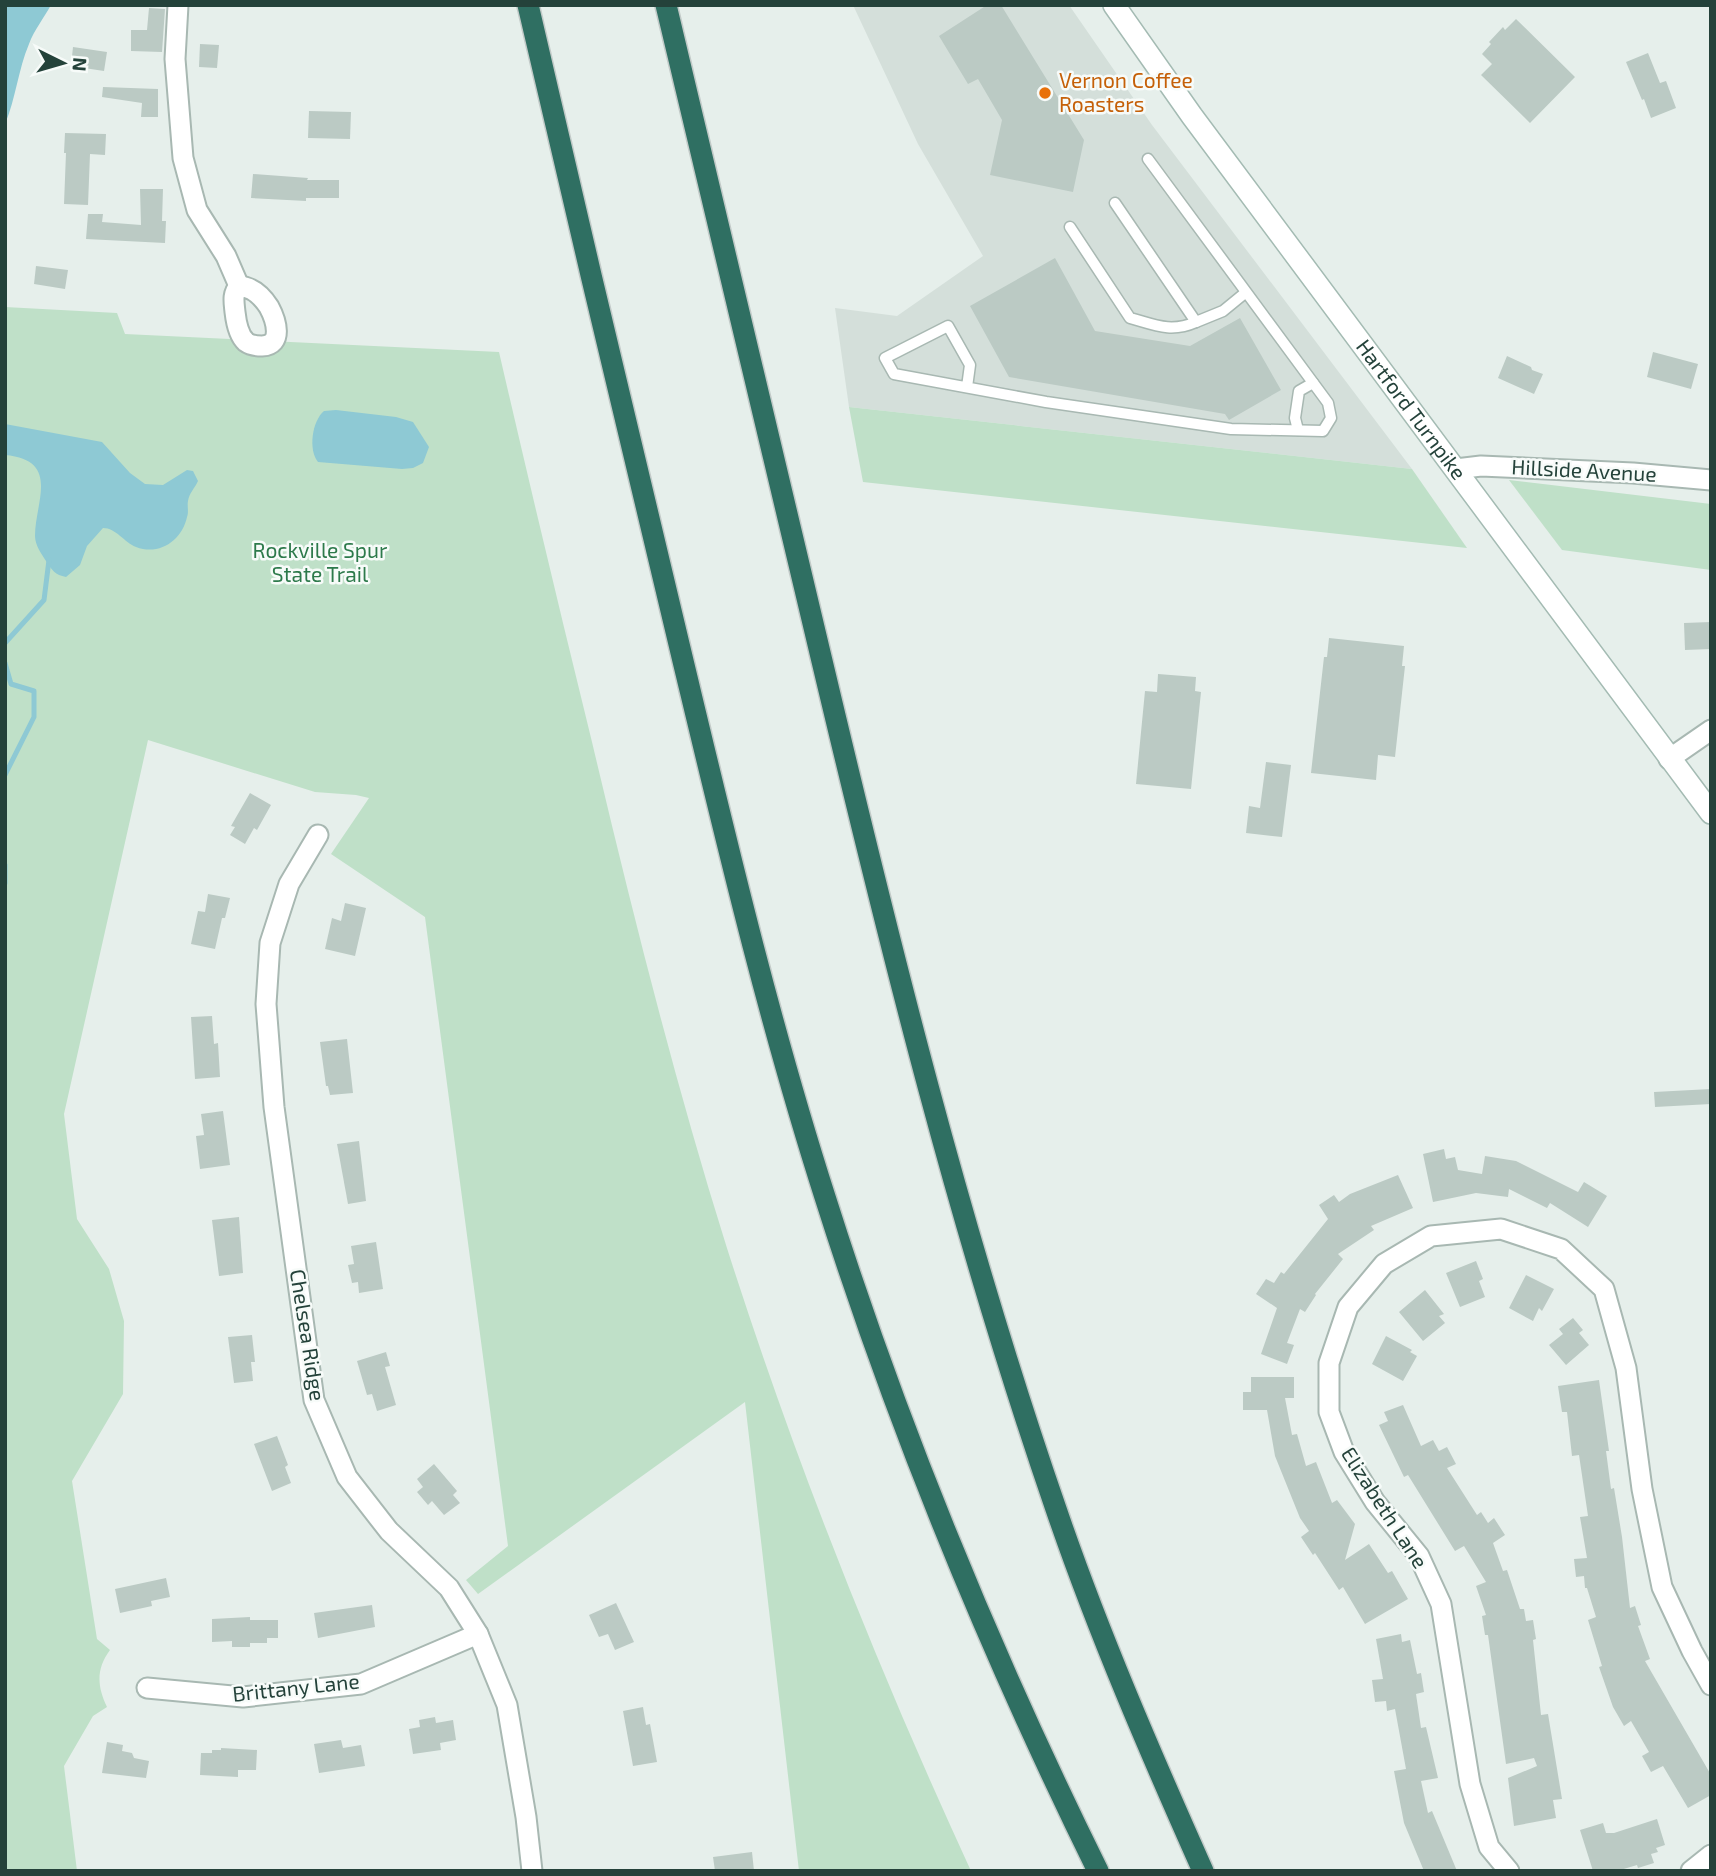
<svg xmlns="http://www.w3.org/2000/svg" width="1716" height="1876" font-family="'Exo 2',sans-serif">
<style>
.built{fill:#d4dfda}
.green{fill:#bfe0c8}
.water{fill:#8ec9d4}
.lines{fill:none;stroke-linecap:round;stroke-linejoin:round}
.stream{stroke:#8ec9d4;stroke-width:5}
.building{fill:#bbcac4}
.service-casing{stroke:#a8b8b2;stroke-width:13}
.minor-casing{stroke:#a8b8b2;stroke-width:23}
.secondary-casing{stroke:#a4bbb3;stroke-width:24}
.motorway-casing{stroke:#c2cac8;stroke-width:24}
.service{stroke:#fff;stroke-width:10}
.minor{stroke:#fff;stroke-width:19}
.secondary{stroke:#fff;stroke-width:21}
.motorway{stroke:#2f6f62;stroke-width:21}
.food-dot{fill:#e8710a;stroke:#f7fbf9;stroke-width:2.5}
.labels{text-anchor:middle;stroke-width:5;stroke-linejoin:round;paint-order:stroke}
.food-label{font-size:21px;fill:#c56008;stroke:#f7fbf9;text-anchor:start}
.street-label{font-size:21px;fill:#24423a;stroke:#f7fbf9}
.park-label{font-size:21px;fill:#2d7a4b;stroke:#f7fbf9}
</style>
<rect width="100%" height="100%" fill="#e6efeb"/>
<polygon class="built" points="853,5 1069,5 1152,125 1412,469 849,407 835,308 897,316 983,256 918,144"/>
<g class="green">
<path d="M5 307 117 313 125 334 499 352C529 482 560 612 592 742 632 911 674 1079 726 1245 794 1459 877 1667 971 1871H799L745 1402 478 1594 466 1580 508 1546 425 917 331 854 369 798 356 795 315 792 148 740 64 1114 77 1219 109 1269 124 1321 123 1394 72 1481 97 1639 110 1650C96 1669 97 1686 107 1707L93 1716 64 1766 77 1871H5Z"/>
<polygon points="849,407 1412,469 1467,548 863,482"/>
<polygon points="1509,480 1711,504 1711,570 1562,550"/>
</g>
<g class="water">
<path d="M5 5H51C44 18 34 30 29 44 18 70 16 98 5 124Z"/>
<path d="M336 410 396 417 413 422 429 447 423 463 413 468 402 469 318 462C308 450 312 421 324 411Z"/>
<path d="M5 424 102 442 130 473 145 484 163 485 187 470 193 471 198 481C195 488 189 493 188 501 187 506 189 512 187 517 182 540 160 556 136 547 124 542 116 528 103 528L87 546 80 565 66 577C55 575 52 570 46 561 41 553 35 545 35 536 35 502 61 460 5 455Z"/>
</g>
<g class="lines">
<g class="stream">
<polyline points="5,643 44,600 49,560"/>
<polyline points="5,663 11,684 34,691 34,717 5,775"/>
<polyline points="5,865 5,883"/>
</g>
</g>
<g class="building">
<polygon points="987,5 1001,5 1084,140 1073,192 990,175 1002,120 978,79 968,84 939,36"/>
<polygon points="149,8 165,9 162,52 131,51 131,30 147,30"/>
<polygon points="1516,19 1575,77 1530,123 1481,75 1492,64 1482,54 1491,44 1489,42 1503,27 1505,30"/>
<polygon points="200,44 219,45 217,68 199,67"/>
<polygon points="73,47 107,52 104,71 71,66"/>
<polygon points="1648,53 1660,83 1666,81 1676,108 1651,118 1644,99 1642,100 1626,62"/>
<polygon points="103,87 158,89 158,117 141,117 142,103 102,97"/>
<polygon points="309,111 351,112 350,139 308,138"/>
<polygon points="65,133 106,134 105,155 90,154 88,205 64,204 66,153 64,153"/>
<polygon points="253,174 308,178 307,180 339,180 339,198 306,198 306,201 251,198"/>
<polygon points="140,189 163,189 162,221 166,221 165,243 86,239 88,214 103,214 102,222 141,225"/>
<polygon points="1055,258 1095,331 1190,346 1240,318 1281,390 1229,420 1225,414 1009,377 970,306"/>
<polygon points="36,266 68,270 65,289 34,284"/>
<polygon points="1653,352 1698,364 1691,389 1647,377"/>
<polygon points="1507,356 1531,367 1532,370 1543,374 1534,394 1498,378"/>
<polygon points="1711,622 1711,649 1685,650 1684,623"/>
<polygon points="1329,638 1404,646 1402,666 1405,666 1395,757 1378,755 1376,780 1311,773 1324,657 1327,657"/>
<polygon points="1158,674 1196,677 1195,691 1201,692 1191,789 1136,784 1145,691 1157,692"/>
<polygon points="1266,762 1291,765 1282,837 1246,833 1249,806 1260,808"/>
<polygon points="250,793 271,805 257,830 254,828 245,844 230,835 235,827 231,826"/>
<polygon points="208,894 230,898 225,918 222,918 215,949 191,944 198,911 205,912"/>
<polygon points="345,903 366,908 355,956 325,949 332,918 341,921"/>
<polygon points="212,1016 214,1044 218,1043 220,1077 195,1079 191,1017"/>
<polygon points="347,1039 353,1093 330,1095 328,1086 326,1086 320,1042"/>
<polygon points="1711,1089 1711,1104 1655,1107 1654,1092"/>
<polygon points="223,1111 230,1165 200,1169 196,1136 204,1135 201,1114"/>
<polygon points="359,1141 366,1201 348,1204 337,1144"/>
<polygon points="1444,1149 1446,1159 1455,1157 1458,1170 1482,1174 1485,1156 1516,1161 1578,1192 1584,1182 1607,1196 1588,1227 1550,1203 1547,1208 1509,1189 1508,1197 1476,1193 1433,1202 1423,1154"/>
<polygon points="1398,1175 1413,1208 1371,1226 1374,1230 1338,1254 1343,1259 1315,1294 1316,1295 1305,1312 1300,1309 1287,1343 1294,1345 1287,1364 1261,1354 1277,1308 1256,1294 1266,1279 1274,1283 1281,1272 1284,1274 1328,1219 1319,1205 1334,1195 1339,1202 1350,1194"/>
<polygon points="239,1217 243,1273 219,1276 212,1220"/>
<polygon points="376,1242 383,1289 359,1293 358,1282 352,1283 348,1265 354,1264 351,1246"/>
<polygon points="1476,1261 1483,1279 1479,1281 1485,1297 1460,1307 1446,1273"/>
<polygon points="1526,1275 1554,1289 1542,1311 1539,1308 1533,1321 1509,1308"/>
<polygon points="1425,1290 1444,1314 1439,1316 1445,1323 1423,1341 1399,1312"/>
<polygon points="1573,1318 1583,1330 1579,1333 1589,1345 1566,1365 1549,1345 1563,1334 1559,1329"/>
<polygon points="252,1335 255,1362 251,1362 253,1381 234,1383 228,1337"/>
<polygon points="1386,1336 1412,1350 1410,1352 1417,1356 1403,1381 1372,1364"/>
<polygon points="386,1352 390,1366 385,1367 396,1405 377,1411 372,1394 367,1395 357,1361"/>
<polygon points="1251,1377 1294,1377 1294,1398 1285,1398 1292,1435 1297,1434 1306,1466 1316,1462 1332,1503 1337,1500 1355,1524 1345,1560 1369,1544 1388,1573 1392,1571 1408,1599 1365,1624 1343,1587 1339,1590 1315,1553 1313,1555 1301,1537 1309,1531 1300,1518 1275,1456 1267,1410 1243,1410 1243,1392 1251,1392"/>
<polygon points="1599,1380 1609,1451 1606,1451 1611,1489 1614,1488 1622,1537 1630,1608 1635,1606 1641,1625 1638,1626 1650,1659 1645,1661 1711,1775 1711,1795 1688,1808 1663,1766 1651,1772 1642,1756 1649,1752 1631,1721 1624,1726 1613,1707 1599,1667 1602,1666 1588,1620 1596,1617 1587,1588 1585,1588 1584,1576 1576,1577 1574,1559 1587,1558 1580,1517 1588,1516 1579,1455 1572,1456 1567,1412 1562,1412 1558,1386"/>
<polygon points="1403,1405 1421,1446 1433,1440 1439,1451 1447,1447 1456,1464 1447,1468 1477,1515 1481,1512 1488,1523 1494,1518 1505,1535 1493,1543 1503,1571 1507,1570 1520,1609 1524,1609 1526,1621 1533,1620 1536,1639 1533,1640 1541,1715 1548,1714 1562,1799 1553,1800 1556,1818 1514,1826 1508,1778 1537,1766 1534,1758 1506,1764 1488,1635 1485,1635 1482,1616 1486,1615 1476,1586 1486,1582 1464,1546 1455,1551 1408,1475 1404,1477 1379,1425 1388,1421 1384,1412"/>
<polygon points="277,1436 288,1465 285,1467 291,1483 272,1491 254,1444"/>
<polygon points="434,1464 457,1491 453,1495 460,1503 444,1515 432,1501 428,1505 417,1492 423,1487 417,1479"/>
<polygon points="166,1578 170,1597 151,1601 152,1606 120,1613 115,1589"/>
<polygon points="616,1603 634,1642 615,1650 608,1634 599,1637 589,1615"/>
<polygon points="372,1605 375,1627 318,1638 314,1613"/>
<polygon points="250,1617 250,1620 278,1620 278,1638 267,1638 267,1643 250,1643 250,1647 232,1647 232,1641 212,1642 212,1619"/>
<polygon points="1401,1634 1402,1642 1410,1640 1417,1674 1421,1673 1424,1692 1416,1694 1421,1728 1426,1727 1438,1778 1421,1781 1428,1813 1432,1811 1457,1871 1424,1871 1404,1823 1394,1771 1406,1769 1395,1709 1387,1711 1386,1701 1375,1702 1372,1680 1383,1679 1376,1639"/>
<polygon points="643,1707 646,1725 650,1724 657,1762 633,1766 623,1711"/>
<polygon points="435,1717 436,1723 453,1720 456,1740 440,1743 441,1750 413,1754 409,1729 420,1727 419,1720"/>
<polygon points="341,1740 343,1748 361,1745 365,1766 319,1773 314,1744"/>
<polygon points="107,1742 123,1745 122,1751 132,1753 134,1758 149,1761 146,1778 102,1773"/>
<polygon points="221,1748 257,1750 256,1770 238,1770 238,1777 200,1775 201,1753 212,1753 212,1750 221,1750"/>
<polygon points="1657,1819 1665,1845 1656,1848 1658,1852 1651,1854 1654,1863 1638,1868 1637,1865 1617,1871 1593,1871 1580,1830 1603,1823 1606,1833 1614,1833"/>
<polygon points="752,1852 754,1871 715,1871 713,1857"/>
</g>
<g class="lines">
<defs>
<g id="service">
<path d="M1070 227 1130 318C1155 325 1171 333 1196 322L1115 203"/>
<polyline points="1196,322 1223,311 1245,293"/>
<polyline points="967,387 970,365 948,326 885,358 894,374 1046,402 1231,429 1323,431 1331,418 1328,403 1148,159"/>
<polyline points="1298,430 1295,418 1299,391 1313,383"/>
</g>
<g id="minor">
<polyline points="178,5 175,59 183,158 197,210 226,256 239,286"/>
<path d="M239 286C253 287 262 296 269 307 276 320 284 345 262 346 257 346 250 345 246 342 238 335 236 321 235 312 234 302 232 294 239 286Z"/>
<polyline points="1456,469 1481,466 1633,473 1711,480"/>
<polyline points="1669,759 1711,730"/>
<polyline points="318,835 289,884 270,943 266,1004 274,1107 314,1400 347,1477 389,1531 449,1588 478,1634 507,1705 526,1817 532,1871"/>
<polyline points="147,1688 243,1697 361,1684 478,1634"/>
<polyline points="1509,1871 1489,1847 1470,1784 1441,1604 1419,1556 1375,1502 1344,1452 1329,1412 1329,1363 1348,1307 1384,1264 1431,1236 1501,1229 1561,1249 1604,1289 1626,1368 1642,1489 1662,1587 1692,1651 1711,1685"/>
<polyline points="1691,1871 1711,1855"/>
</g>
<g id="secondary">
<path id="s1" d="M1114 5 1192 116 1711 813"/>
</g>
<g id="motorway">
<path d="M528 5C579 225 631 446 684 665 727 844 769 1022 825 1197 898 1428 991 1654 1098 1871"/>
<path d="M666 5C718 224 770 443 822 661 890 947 960 1231 1056 1509 1098 1632 1150 1752 1203 1871"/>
</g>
</defs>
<use href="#service" class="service-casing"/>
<use href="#minor" class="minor-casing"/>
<use href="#secondary" class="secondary-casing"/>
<use href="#motorway" class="motorway-casing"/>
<use href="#service" class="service"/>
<use href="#minor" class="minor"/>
<use href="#secondary" class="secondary"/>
<use href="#motorway" class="motorway"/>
</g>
<circle class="food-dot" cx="1045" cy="93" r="7"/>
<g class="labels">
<g class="food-label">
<text x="1059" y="88">Vernon Coffee<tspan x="1059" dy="24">Roasters</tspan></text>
</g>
<g class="street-label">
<text dy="7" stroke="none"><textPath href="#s1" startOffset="502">Hartford Turnpike</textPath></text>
<text transform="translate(1584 471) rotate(3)" y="7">Hillside Avenue</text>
<text transform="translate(307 1335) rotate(81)" y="7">Chelsea Ridge</text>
<text transform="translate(1384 1508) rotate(57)" y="7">Elizabeth Lane</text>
<text transform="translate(296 1688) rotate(-6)" y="7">Brittany Lane</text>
</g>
<g class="park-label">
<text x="320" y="558">Rockville Spur<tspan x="320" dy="24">State Trail</tspan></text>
</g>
</g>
<rect width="1716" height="1876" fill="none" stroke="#24423a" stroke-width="14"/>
<g transform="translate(63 63) rotate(95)" stroke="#f7fbf9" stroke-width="5" paint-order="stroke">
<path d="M0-5L12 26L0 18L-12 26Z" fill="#24423a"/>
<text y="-10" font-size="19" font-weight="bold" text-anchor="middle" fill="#24423a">N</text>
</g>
</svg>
